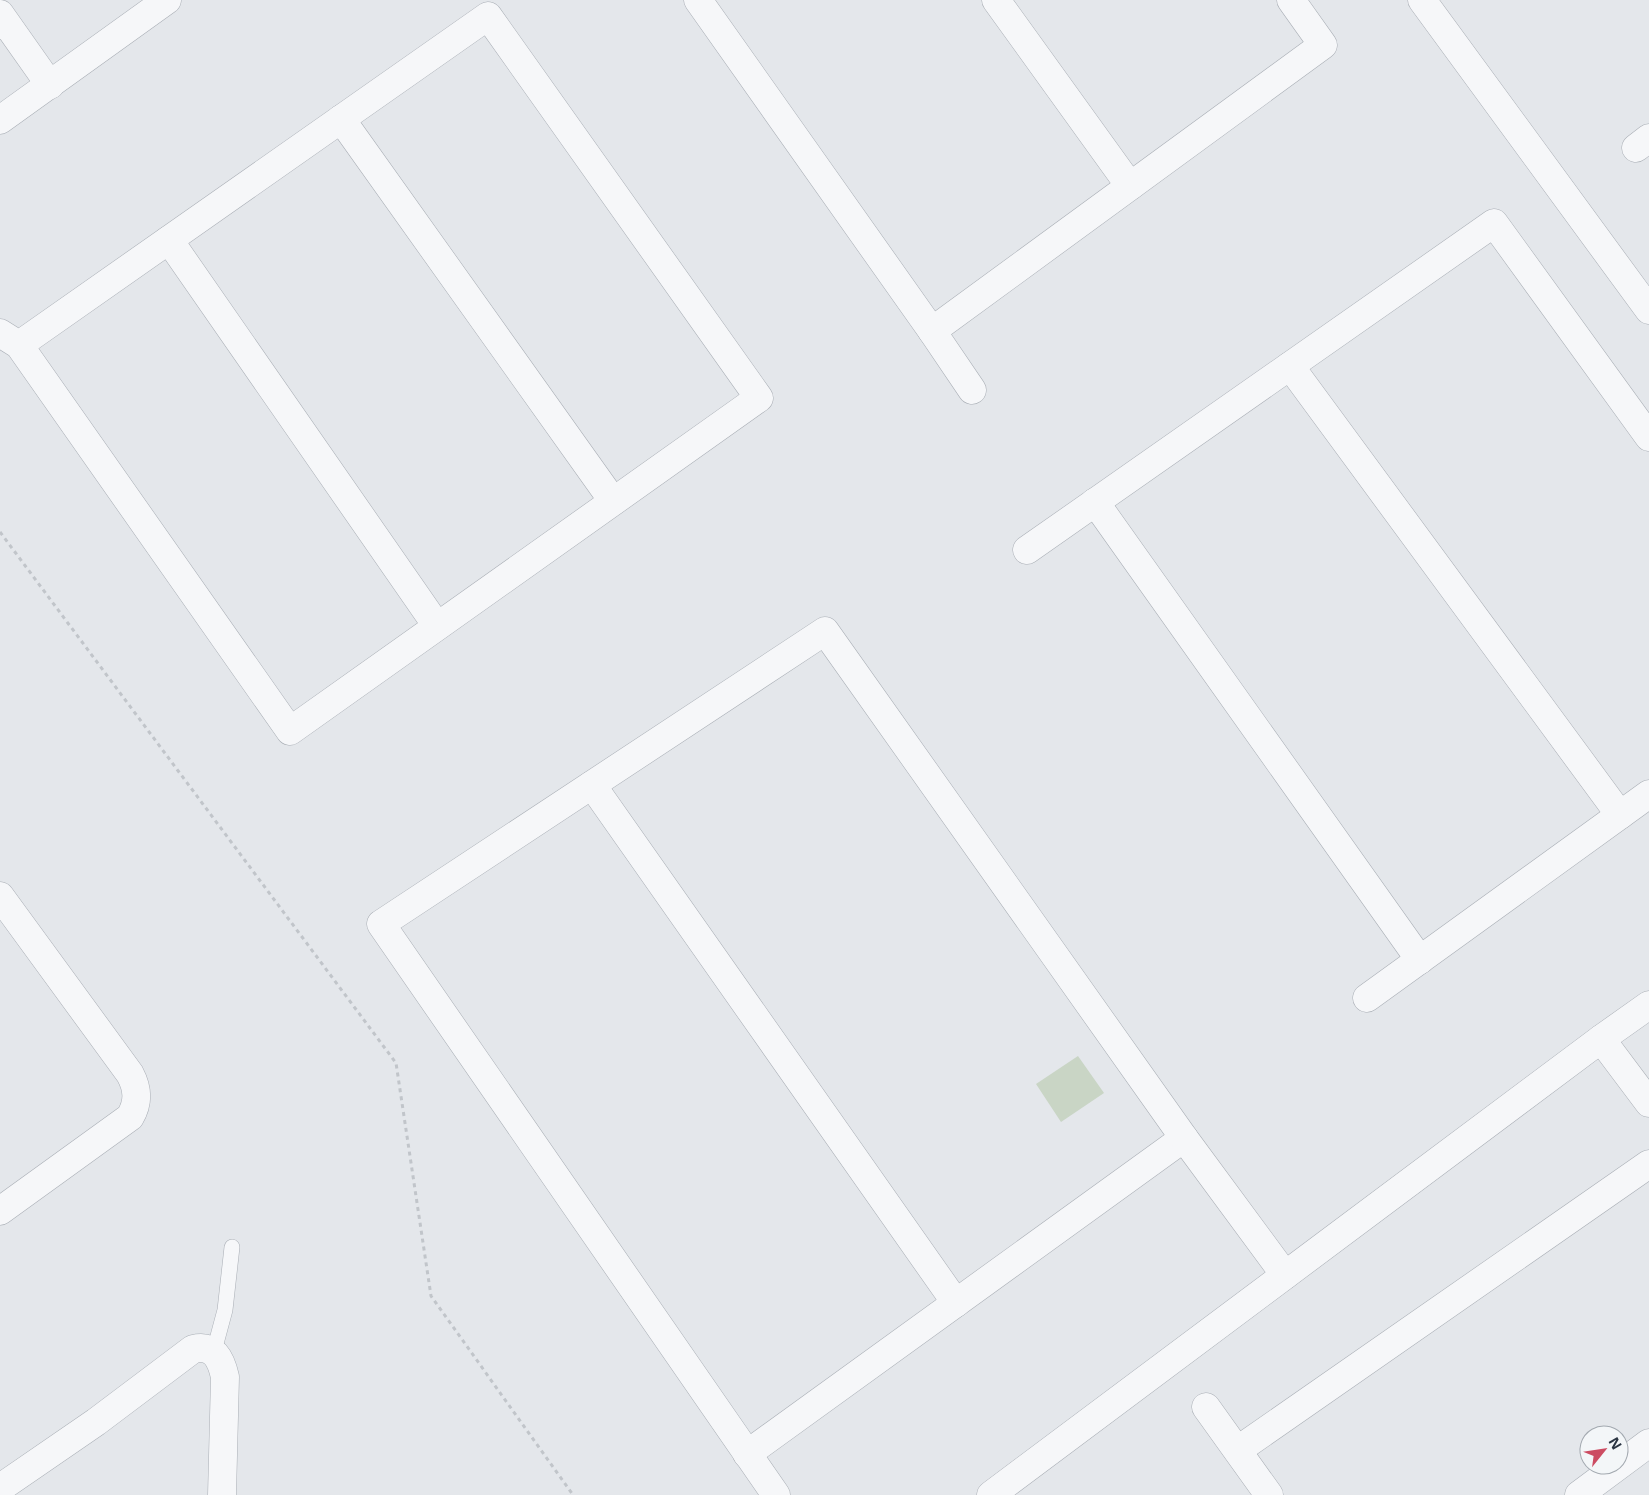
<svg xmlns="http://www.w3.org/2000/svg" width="1649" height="1495" font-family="'Noto Sans',sans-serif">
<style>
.green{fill:#c9d5c5}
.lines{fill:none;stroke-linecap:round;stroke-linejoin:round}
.lane-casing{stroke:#a9aeb5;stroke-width:16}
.street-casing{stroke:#a9aeb5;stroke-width:29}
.path{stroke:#c1c5ca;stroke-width:3;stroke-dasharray:4 4;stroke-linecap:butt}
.lane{stroke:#f6f7f9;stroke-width:15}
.street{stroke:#f6f7f9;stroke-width:28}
</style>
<rect width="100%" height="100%" fill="#e4e7eb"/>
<polygon class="green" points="1078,1056 1104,1093 1061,1122 1036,1084"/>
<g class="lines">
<defs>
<polyline id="lane" points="214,1351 225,1310 232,1247"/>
<g id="street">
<polyline points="698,0 932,331 972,390"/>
<polyline points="996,0 1130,186"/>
<polyline points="1422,0 1649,310"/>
<polyline points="0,14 50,85"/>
<polyline points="341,119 613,501"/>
<polyline points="0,120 167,0"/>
<polyline points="1636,148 1649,138"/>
<polyline points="169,240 437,626"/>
<polyline points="932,331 1323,45 1291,0"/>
<polyline points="0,333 19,345 488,16 759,398 290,731 19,345"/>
<polyline points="1290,366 1620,815"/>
<polyline points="1095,502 1420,960"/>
<polyline points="1027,550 1494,223 1649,437"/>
<polyline points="592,785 956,1303"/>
<path d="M0 896 130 1074C138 1089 139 1102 130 1117L0 1211"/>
<polyline points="1367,998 1649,794"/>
<polyline points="1601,1039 1649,1103"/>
<polyline points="1206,1407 1269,1495"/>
<polyline points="1238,1450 1649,1164"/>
<polyline points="747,1454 1184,1138"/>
<path d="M0 1488 96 1422 193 1349C214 1344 221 1359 225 1377L222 1495"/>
<polyline points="776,1495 381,924 825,631 1184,1138 1285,1275"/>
<polyline points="991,1495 1601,1039 1649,1005"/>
<polyline points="1579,1495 1649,1443"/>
</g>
</defs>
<use href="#lane" class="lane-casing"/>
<use href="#street" class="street-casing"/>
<polyline class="path" points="0,532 396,1063 431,1296 573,1495"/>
<use href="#lane" class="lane"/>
<use href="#street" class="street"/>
</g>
<g transform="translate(1604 1450) rotate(60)"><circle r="24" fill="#f3f6f8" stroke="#a3a9b0"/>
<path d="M0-4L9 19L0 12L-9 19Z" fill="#cc4c62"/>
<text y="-8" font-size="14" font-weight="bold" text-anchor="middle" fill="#2b3543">N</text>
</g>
</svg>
